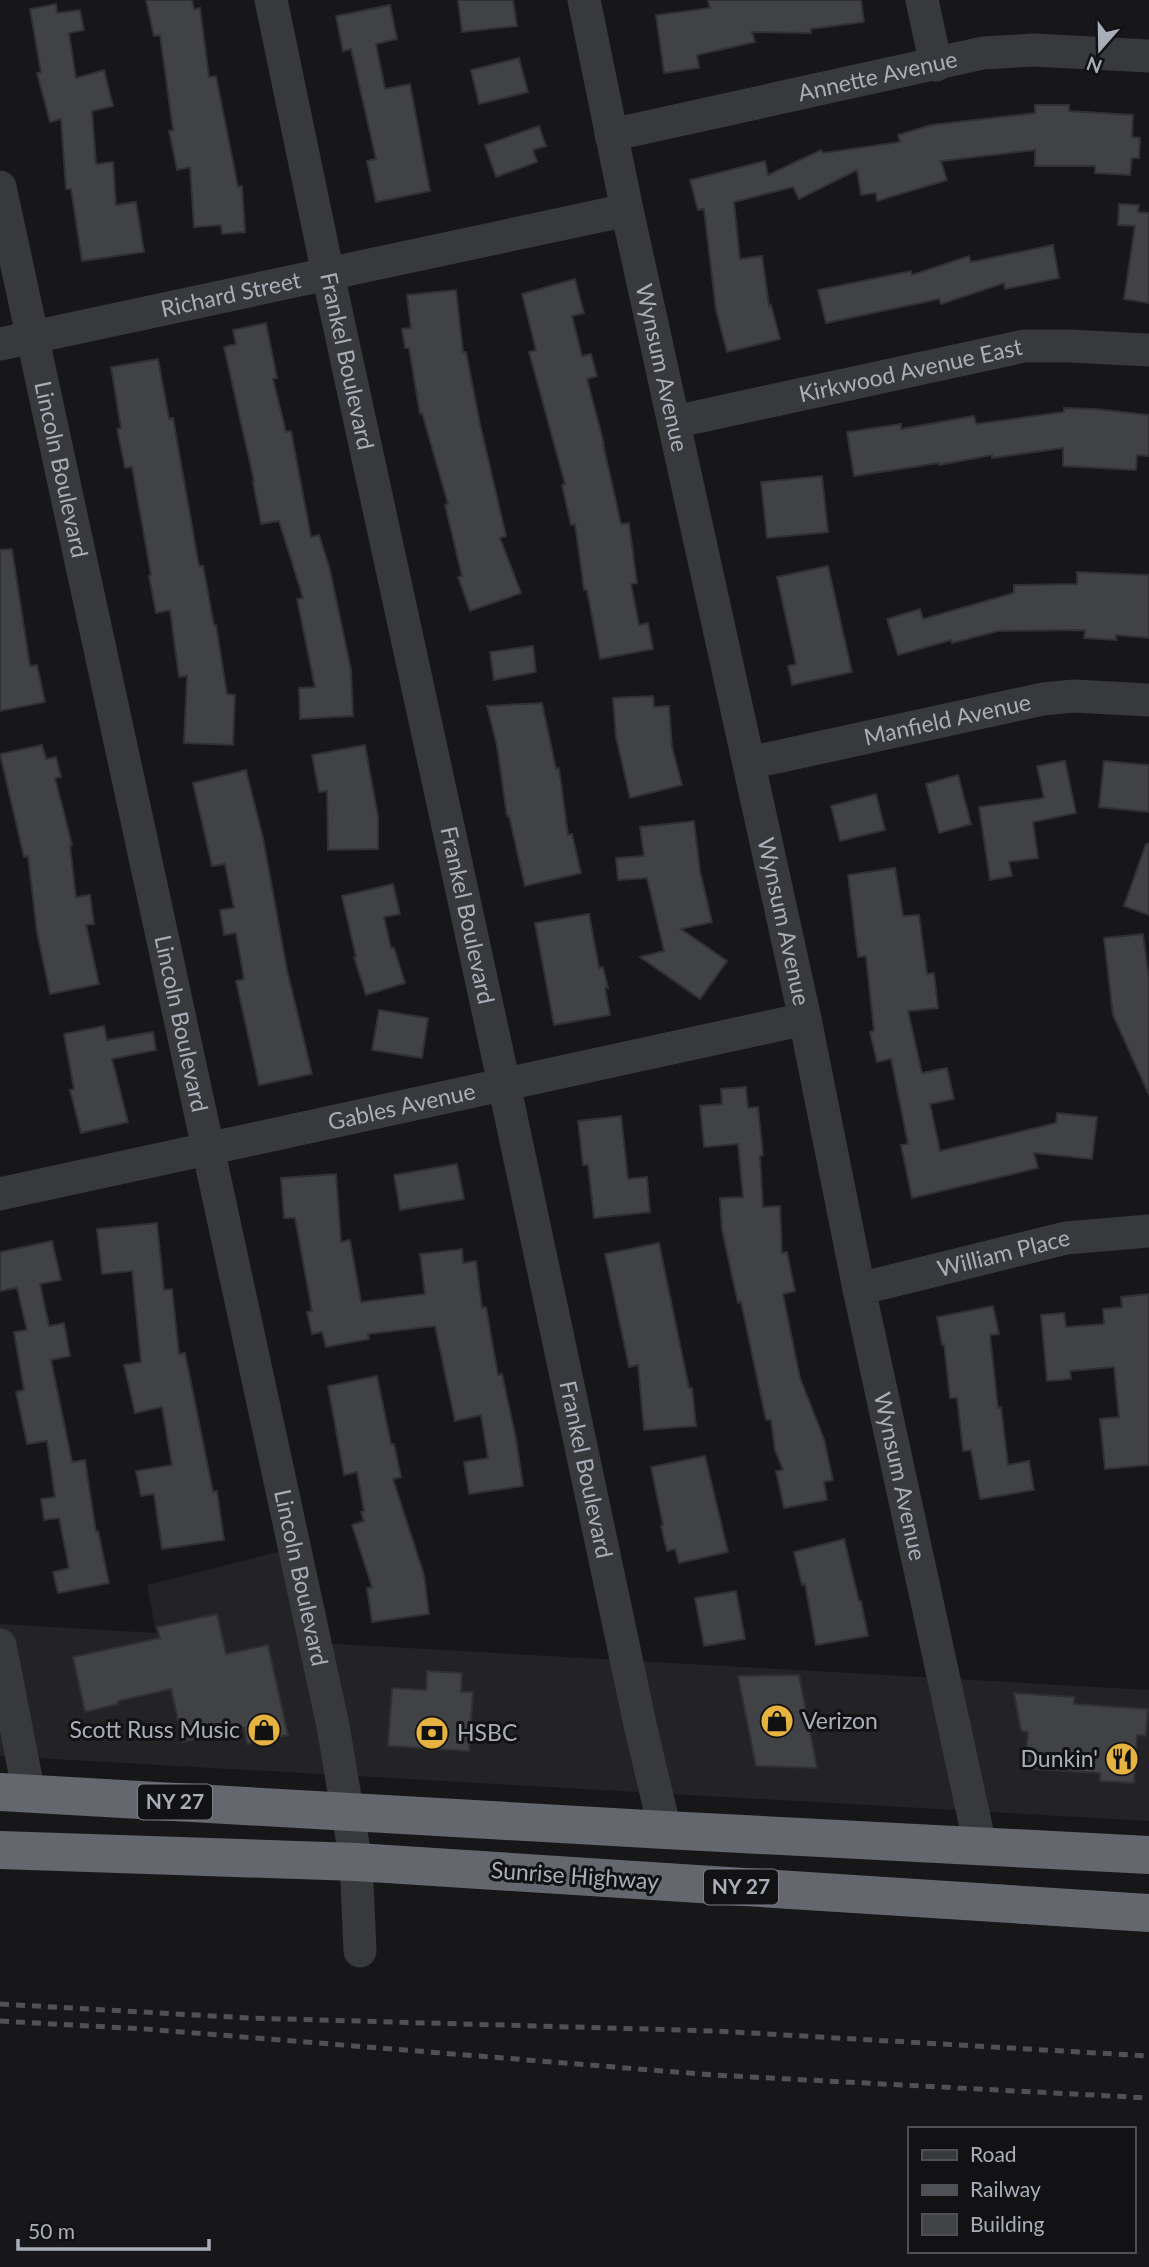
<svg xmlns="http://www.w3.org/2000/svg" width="1149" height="2267" font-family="Lato,sans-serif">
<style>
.built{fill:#232326}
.building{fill:#414246;stroke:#313134;stroke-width:2}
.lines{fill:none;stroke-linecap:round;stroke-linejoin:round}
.minor{stroke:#38393d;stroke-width:33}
.highway{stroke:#64676e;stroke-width:38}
.rail{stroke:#4f5156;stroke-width:5;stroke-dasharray:9 7;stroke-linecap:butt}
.labels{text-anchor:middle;stroke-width:6;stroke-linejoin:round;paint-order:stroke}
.shield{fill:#121214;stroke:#7c7f87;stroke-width:2}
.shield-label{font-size:21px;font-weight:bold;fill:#aaaeb8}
.street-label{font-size:23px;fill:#aaaeb8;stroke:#121214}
.poi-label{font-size:23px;fill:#aaaeb8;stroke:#121214;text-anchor:start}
</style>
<rect width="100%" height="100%" fill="#171719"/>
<polygon class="built" points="297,1547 319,1643 1149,1690 1149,1821 0,1756 0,1624 156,1633 147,1585"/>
<g class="building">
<polygon points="146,0 192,0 194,9 200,8 209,77 216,76 238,187 242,186 245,232 222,234 221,225 194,227 190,167 177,170 169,131 173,130 160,35 154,36"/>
<polygon points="458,0 513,0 517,26 462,32"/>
<polygon points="708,0 861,0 864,22 811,29 811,33 752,32 755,42 697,55 699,68 664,73 656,15 710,8"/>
<polygon points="56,4 57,13 80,10 84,30 69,33 76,78 104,70 113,106 92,111 96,164 113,162 116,205 136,202 144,252 82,261 71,189 66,189 61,119 50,122 37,73 41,72 30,9"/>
<polygon points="390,5 397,39 376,44 385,89 410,84 430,191 376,202 367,161 376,159 351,49 343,51 336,16"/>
<polygon points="519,58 528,92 479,104 471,70"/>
<polygon points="1035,105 1069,105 1069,111 1133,115 1132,137 1140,138 1139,158 1132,158 1130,175 1095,173 1095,166 1035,166 1035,150 941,161 947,180 877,201 876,193 861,195 857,170 799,199 793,187 734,202 740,259 762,256 769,306 771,305 780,339 727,352 716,310 704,209 698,210 690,180 765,161 768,175 821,150 823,153 900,142 898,135 931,125 1035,113"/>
<polygon points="539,126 546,146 533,150 537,162 496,177 485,145"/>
<polygon points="1119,204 1139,205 1138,212 1149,213 1149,303 1124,299 1135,226 1118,225"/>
<polygon points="1053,245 1059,278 1005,289 1004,283 941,304 939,299 826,323 818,290 911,271 912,275 969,256 971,262"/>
<polygon points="575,279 584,313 572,316 582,356 591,354 597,376 587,379 604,444 603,444 621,524 629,523 637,583 631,584 639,625 648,623 653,649 600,659 587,590 584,590 575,524 571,525 562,485 565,484 529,352 536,350 522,294"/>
<polygon points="456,290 463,352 466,352 480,424 506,536 500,538 521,593 470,611 458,577 462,576 445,505 448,504 422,413 420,414 409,348 405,348 402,329 411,328 407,295"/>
<polygon points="266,323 277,378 273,379 286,432 291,431 311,537 319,535 330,570 351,670 353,716 300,719 299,688 315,687 297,599 303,598 279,521 261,524 253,482 254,481 224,347 236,344 233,330"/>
<polygon points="158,359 169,419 173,418 199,566 203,566 214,625 216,625 227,694 235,695 233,745 184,743 187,676 179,677 170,610 156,613 149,576 151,575 132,467 125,468 117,429 121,428 111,367"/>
<polygon points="1064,408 1096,409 1149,415 1149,456 1137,455 1136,470 1063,466 1063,448 992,458 992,455 939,465 939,463 854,476 847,432 901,424 901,429 974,416 976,424 1064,412"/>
<polygon points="822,476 828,532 767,538 761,482"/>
<polygon points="12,549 30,666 37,665 45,702 0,711 0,550"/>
<polygon points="828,566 852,672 792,685 788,666 796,664 777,577"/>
<polygon points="1077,572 1149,575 1149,638 1116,635 1116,640 1084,638 1085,630 998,631 952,643 951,640 898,655 887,619 920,609 923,619 1014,593 1014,585 1077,584"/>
<polygon points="533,646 536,672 494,680 490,652"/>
<polygon points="653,696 654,707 669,706 672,747 682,785 630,798 616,737 613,698"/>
<polygon points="542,703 556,769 559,768 568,835 572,834 581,873 525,886 509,816 507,816 497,746 487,706"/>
<polygon points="42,745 46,759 56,757 61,777 55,778 72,845 70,846 76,897 90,895 94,924 86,925 99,984 50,994 37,932 28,856 24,857 0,754"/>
<polygon points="365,745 378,817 378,849 328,850 327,791 319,792 312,755"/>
<polygon points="1065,761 1076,813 1033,822 1038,858 1009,862 1012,876 990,880 979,807 1044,798 1037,766"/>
<polygon points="1104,761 1149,765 1149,812 1099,807"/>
<polygon points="246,770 263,838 287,970 312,1074 259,1085 236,981 244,979 236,933 224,935 220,910 234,908 225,864 212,866 193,783"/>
<polygon points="958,775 971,824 939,833 926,784"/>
<polygon points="876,794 885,830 840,841 831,806"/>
<polygon points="694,821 700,871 712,922 681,929 727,961 700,999 640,957 664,951 647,878 618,880 616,858 644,856 640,827"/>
<polygon points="1146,844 1149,844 1149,915 1124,906"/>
<polygon points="895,868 903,916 919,915 927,974 934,973 938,1008 908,1011 922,1073 947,1068 954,1099 930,1104 940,1151 1056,1123 1057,1113 1097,1117 1092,1159 1034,1153 1038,1168 912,1198 901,1145 908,1144 891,1059 877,1062 870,1032 874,1031 866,956 858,957 848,875"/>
<polygon points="393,884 400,914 384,917 391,948 394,948 405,983 366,995 354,957 356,957 342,896"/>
<polygon points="589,914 599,968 603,967 608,988 605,988 610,1015 554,1025 535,923"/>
<polygon points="1143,934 1149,979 1149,1095 1113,1015 1104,938"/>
<polygon points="379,1010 428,1018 422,1058 372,1050"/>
<polygon points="104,1026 107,1040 153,1032 156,1050 112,1059 128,1122 81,1133 70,1090 74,1089 64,1034"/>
<polygon points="746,1087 748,1108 758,1107 763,1155 760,1156 763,1207 780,1206 782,1253 787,1252 795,1291 783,1294 800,1378 824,1439 833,1480 824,1482 827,1500 784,1508 776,1471 783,1470 775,1450 771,1420 766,1420 741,1302 738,1303 722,1230 720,1198 743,1197 738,1144 704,1147 700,1106 722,1104 721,1089"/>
<polygon points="621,1116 628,1179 647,1177 650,1212 594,1218 588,1165 583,1165 578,1121"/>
<polygon points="457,1164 464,1199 400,1210 394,1175"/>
<polygon points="336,1174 341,1242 350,1240 361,1302 425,1294 420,1254 462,1249 463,1263 476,1261 482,1308 486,1307 498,1375 502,1374 516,1439 523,1486 469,1494 464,1462 488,1458 481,1415 455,1421 435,1326 368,1334 369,1339 326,1347 322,1332 312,1334 307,1312 312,1311 295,1218 284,1218 281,1178"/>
<polygon points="157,1223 164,1290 172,1289 179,1354 185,1353 213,1492 217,1491 224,1540 162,1549 154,1494 141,1496 136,1471 172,1465 162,1407 135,1413 124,1365 141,1362 132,1271 102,1274 97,1229"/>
<polygon points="52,1241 61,1280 40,1284 49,1326 64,1323 70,1356 51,1360 72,1462 85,1460 96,1532 98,1531 109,1583 58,1593 53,1572 69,1568 59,1518 44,1520 41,1499 55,1497 47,1441 27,1444 16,1392 24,1390 14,1332 27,1330 17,1288 0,1291 0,1252"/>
<polygon points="659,1243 689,1388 692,1388 696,1426 644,1430 638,1365 629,1367 605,1254"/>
<polygon points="1149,1294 1149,1465 1105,1469 1100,1419 1119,1417 1114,1367 1070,1371 1071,1379 1047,1381 1041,1315 1064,1313 1066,1327 1104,1324 1103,1309 1122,1307 1121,1297"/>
<polygon points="993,1306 999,1334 990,1335 998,1408 1001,1407 1008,1465 1029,1461 1034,1490 980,1499 971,1450 963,1451 957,1398 950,1398 944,1344 942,1345 937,1317"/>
<polygon points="377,1376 391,1444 394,1444 401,1477 393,1479 424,1575 429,1614 372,1622 367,1588 372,1587 352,1525 364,1521 361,1512 364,1511 357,1472 344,1475 328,1386"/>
<polygon points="705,1456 728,1552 679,1563 675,1549 667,1551 661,1526 663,1525 651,1467"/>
<polygon points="844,1539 859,1601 861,1601 868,1636 816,1645 805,1584 802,1585 794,1552"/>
<polygon points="736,1591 745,1639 704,1646 695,1598"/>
<polygon points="217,1614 226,1654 268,1645 288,1735 247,1744 244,1728 183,1742 171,1689 118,1701 118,1704 85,1712 73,1657 160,1638 157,1627"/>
<polygon points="427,1671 462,1673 461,1692 473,1692 469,1751 388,1746 392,1688 426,1690"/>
<polygon points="799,1675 817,1768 756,1766 738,1676"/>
<polygon points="1014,1693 1074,1697 1074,1704 1148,1709 1146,1736 1137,1735 1134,1783 1100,1781 1100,1773 1031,1769 1025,1763 1028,1732 1021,1731"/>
</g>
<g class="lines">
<g class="minor">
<path id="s1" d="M271 0 328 274 504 1084 641 1729 665 1830"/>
<path id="s2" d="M584 0 627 210 805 1019 859 1289 980 1845"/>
<polyline points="922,0 936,65"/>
<path id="s3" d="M611 135 983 53 1034 50 1149 56"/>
<path id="s4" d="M0 187 333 1726 356 1862 360 1951"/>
<path id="s5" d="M0 344 627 210"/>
<path id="s6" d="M674 422 1024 346H1069L1149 350"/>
<path id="s7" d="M749 763 1043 699 1074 696 1149 700"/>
<path id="s8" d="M0 1194 805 1019"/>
<path id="s9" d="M859 1289 1066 1238 1149 1231"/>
<polyline points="0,1645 29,1794"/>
</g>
<g class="highway">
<polyline points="0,1792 665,1830 1149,1855"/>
<polyline points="0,1850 356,1862 1149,1913"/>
</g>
<g class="rail">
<polyline points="0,2004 249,2018 716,2031 1149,2056"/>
<polyline points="0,2021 145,2029 713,2075 1149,2098"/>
</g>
</g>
<defs>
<symbol id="shop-disc" viewBox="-11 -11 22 22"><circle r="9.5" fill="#e6b341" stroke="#121214"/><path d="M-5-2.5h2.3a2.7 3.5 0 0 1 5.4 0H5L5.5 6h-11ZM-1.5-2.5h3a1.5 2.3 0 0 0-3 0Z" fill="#111"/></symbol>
<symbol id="bank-disc" viewBox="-11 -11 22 22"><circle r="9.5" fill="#e6b341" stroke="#121214"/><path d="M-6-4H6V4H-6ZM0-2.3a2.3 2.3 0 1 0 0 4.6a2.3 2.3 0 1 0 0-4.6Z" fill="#111"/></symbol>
<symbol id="restaurant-disc" viewBox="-11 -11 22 22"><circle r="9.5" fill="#e6b341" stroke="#121214"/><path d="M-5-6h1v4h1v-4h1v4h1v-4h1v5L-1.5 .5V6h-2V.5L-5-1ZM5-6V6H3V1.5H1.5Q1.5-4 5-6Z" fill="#111"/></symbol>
</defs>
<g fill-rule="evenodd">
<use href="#shop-disc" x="758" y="1702" width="38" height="38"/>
<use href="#shop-disc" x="245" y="1711" width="38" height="38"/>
<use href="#bank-disc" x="413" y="1714" width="38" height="38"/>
<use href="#restaurant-disc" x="1103" y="1740" width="38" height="38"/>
</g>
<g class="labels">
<g class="shield">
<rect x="138" y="1784.5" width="74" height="35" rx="5"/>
<rect x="704" y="1869.5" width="74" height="35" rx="5"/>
</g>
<g class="shield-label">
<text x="175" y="1809">NY 27</text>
<text x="741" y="1894">NY 27</text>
</g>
<g class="street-label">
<text dy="8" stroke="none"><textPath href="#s3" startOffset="273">Annette Avenue</textPath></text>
<text dy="8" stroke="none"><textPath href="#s5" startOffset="236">Richard Street</textPath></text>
<text dy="8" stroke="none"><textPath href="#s1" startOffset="369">Frankel Boulevard</textPath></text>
<text dy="8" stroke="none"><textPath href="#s2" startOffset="376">Wynsum Avenue</textPath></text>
<text dy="8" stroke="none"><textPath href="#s6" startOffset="242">Kirkwood Avenue East</textPath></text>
<text dy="8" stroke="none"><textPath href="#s4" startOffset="289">Lincoln Boulevard</textPath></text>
<text dy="8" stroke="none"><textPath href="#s7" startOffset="203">Manfield Avenue</textPath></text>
<text dy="8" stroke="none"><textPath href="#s1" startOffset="936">Frankel Boulevard</textPath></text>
<text dy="8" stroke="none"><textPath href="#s2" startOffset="943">Wynsum Avenue</textPath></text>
<text dy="8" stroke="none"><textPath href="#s4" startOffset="856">Lincoln Boulevard</textPath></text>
<text dy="8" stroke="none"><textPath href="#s8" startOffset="411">Gables Avenue</textPath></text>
<text dy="8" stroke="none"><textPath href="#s9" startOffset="149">William Place</textPath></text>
<text dy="8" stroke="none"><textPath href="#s1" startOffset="1503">Frankel Boulevard</textPath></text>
<text dy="8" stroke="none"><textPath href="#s2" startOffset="1510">Wynsum Avenue</textPath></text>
<text dy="8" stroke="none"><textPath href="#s4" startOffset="1423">Lincoln Boulevard</textPath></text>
<text transform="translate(575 1876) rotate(4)" y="8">Sunrise Highway</text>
</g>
<g class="poi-label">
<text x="802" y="1729">Verizon</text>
<text x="240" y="1738" text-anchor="end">Scott Russ Music</text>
<text x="457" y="1741">HSBC</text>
<text x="1098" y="1767" text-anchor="end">Dunkin'</text>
</g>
</g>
<rect x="908" y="2127" width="228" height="126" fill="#121214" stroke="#4f5056" stroke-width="2"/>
<rect x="922" y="2150" width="35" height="10" fill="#38393d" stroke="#4f5056" stroke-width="2"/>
<text x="970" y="2162" font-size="21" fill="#aaaeb8">Road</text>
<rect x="922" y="2185" width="35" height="10" fill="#4f5156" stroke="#4f5056" stroke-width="2"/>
<text x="970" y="2197" font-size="21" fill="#aaaeb8">Railway</text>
<rect x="922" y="2214" width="35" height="21" fill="#414246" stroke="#4f5056" stroke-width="2"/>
<text x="970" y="2232" font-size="21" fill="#aaaeb8">Building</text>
<g transform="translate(1100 49) rotate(200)" stroke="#121214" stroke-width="5" paint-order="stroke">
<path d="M0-5L12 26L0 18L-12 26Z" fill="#aaaeb8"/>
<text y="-10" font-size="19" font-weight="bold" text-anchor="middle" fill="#aaaeb8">N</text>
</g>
<path d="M18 2239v10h191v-10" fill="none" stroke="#aaaeb8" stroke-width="3.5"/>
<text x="28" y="2239" font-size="21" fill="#aaaeb8" stroke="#121214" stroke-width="5" paint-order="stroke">50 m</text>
</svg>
